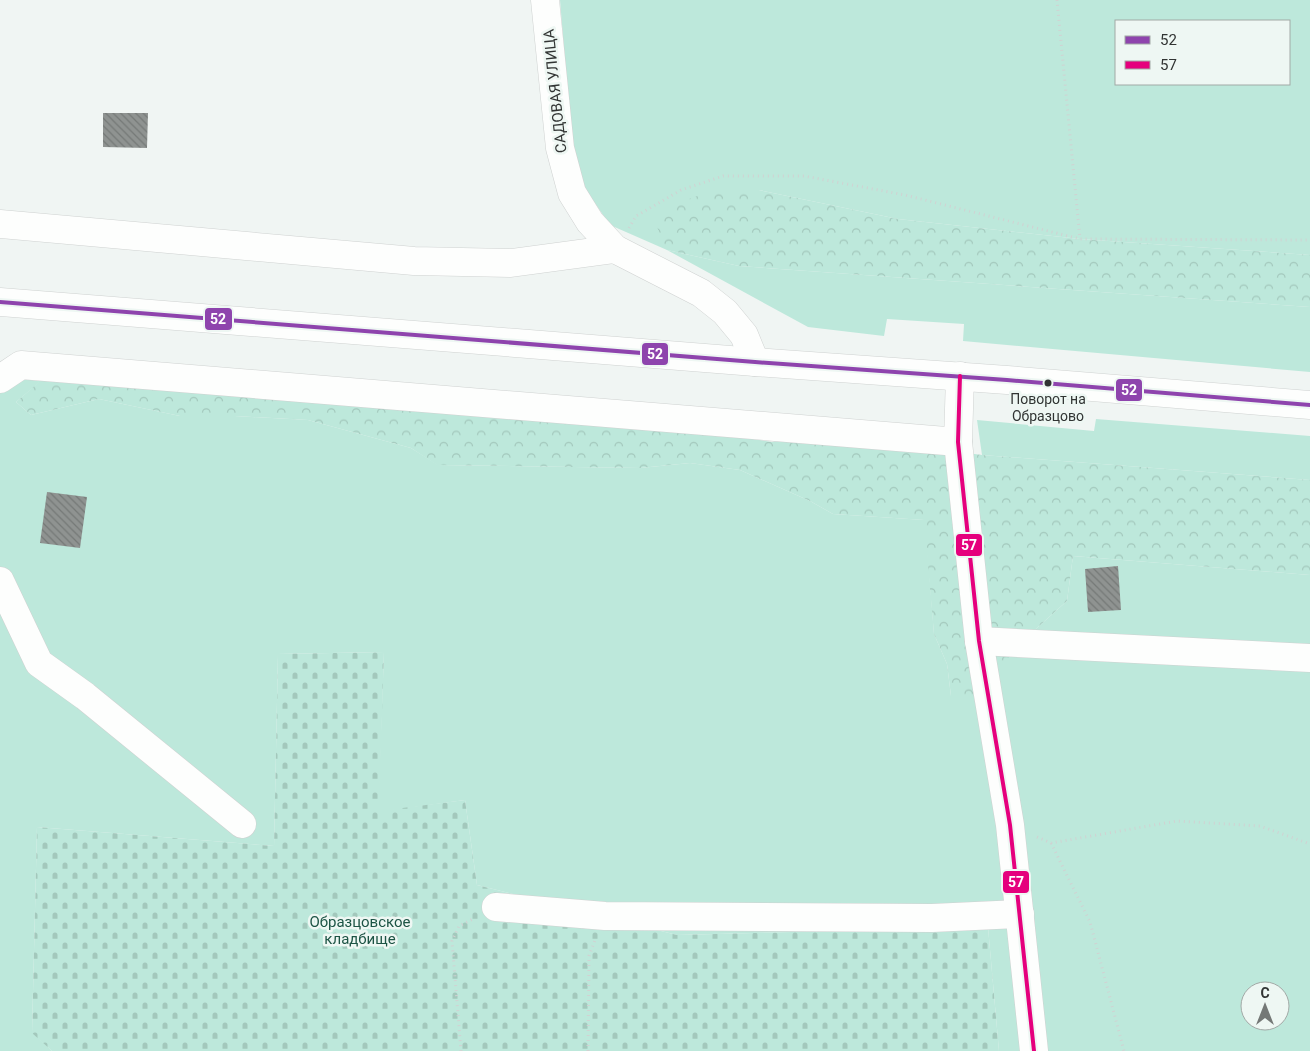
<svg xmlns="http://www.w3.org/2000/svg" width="1310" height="1051" font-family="Roboto,sans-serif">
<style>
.green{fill:#bde8db;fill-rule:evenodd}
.forest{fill:url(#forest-crowns)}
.cemetery{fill:url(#cemetery-stones)}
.building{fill:url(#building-back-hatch)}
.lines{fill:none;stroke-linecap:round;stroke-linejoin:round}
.minor-casing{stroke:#cfd2d1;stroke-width:29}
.highway-casing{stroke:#cfd2d1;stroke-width:29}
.path{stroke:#d0d2d2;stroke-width:3;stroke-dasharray:1 4;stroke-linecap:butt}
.minor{stroke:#fdfefd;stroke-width:28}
.highway{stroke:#fdfefd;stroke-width:28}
.bus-1-casing{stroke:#eef7f3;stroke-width:8}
.bus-2-casing{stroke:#eef7f3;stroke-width:8}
.bus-1{stroke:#8e44ad;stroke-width:4}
.bus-2{stroke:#e5007d;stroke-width:4}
.bus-dot{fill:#313433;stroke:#eef7f3;stroke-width:2}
.labels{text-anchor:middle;stroke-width:5;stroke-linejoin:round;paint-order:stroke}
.bus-label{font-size:14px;fill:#313433;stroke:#eef7f3}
.street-label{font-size:15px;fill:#313433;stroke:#eef7f3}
.park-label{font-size:15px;fill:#1d5445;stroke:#eef7f3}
.line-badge{stroke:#eef7f3;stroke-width:2}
.badge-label{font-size:14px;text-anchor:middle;font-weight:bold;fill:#fff}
</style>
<defs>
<pattern id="forest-crowns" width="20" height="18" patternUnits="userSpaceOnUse" patternTransform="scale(1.25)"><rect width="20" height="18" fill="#bde8db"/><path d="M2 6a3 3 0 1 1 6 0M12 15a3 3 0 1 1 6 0" fill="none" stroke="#a3c8bc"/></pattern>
<pattern id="cemetery-stones" width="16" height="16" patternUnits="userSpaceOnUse" patternTransform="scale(1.25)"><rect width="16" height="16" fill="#bde8db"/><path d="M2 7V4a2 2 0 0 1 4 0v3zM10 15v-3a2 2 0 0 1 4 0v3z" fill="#a3c8bc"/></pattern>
<pattern id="building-back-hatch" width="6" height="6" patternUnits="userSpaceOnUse" patternTransform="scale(1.25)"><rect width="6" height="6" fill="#8f9391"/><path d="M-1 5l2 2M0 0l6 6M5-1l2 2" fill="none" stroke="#757977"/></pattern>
</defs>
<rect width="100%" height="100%" fill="#f0f5f3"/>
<g class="green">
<path d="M560 0H1310V255L1080 239 898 219 759 190 667 250 739 266 1310 307V372L963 341 964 324 887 319 884 336 808 327 667 250 610 225 581 183 572 146ZM1116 21H1289V84H1116Z"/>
<path d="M0 377 41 381 16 402 31 415 99 399 180 416H235L308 420 411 448 438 465 640 468 690 463 740 470 810 501 833 514 925 520 934 634 947 664 951 696 1019 644 1067 601 1073 556 1310 575V1051H999L988 927 677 935 477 885 465 800 378 812 384 652 278 654 274 846 37 827 32 1032 52 1051H0ZM1250 991H1280V1021H1250Z"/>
<polygon points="1096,419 1310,436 1310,480 982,455 977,420 1094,431"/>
</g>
<g class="forest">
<polygon points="720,188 759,190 898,219 1080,239 1310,255 1310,307 739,266 667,250 654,220 683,201"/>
<polygon points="53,370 709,432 772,442 819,433 982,455 1310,480 1310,575 1073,556 1067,601 1019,644 976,700 951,696 947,664 934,634 924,520 833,514 810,501 740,470 690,463 640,468 437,465 411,448 308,420 235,416 180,416 99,399 31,415 16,402"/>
</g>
<polygon class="cemetery" points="384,652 379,811 465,800 477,885 677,935 988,927 999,1051 52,1051 32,1033 37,827 274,846 278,654"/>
<g class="building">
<polygon points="103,113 148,113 147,148 103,147"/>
<polygon points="47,492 87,497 80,548 40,543"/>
<polygon points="1118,566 1121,610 1088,612 1085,569"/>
</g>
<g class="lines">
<defs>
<g id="minor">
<polyline points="545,0 560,148 572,193 590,222 615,249 701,293 725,312 744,335 755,362"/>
<polyline points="0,224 414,261 511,263 615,249"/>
<polyline points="960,376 958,442 979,641 1010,825 1034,1051"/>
<polyline points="0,379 21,365 958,442"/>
<polyline points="0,581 39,663 85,696 242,824"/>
<polyline points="979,641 1310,658"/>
<polyline points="496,907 605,916 932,918 1020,914"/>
</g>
<polyline id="highway" points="0,302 755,362 1007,380 1310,405"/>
</defs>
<use href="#minor" class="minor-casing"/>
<use href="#highway" class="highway-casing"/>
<g class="path">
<polyline points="1057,0 1080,239"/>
<polyline points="629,228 636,216 681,190 723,176 804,176 905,195 1080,239 1310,240"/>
<polyline points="1037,837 1051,843 1177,821 1260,826 1310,844"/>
<polyline points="1051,843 1090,922 1124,1051"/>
<polyline points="461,1051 452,941 459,926 475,918"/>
<polyline points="588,1051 589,956 595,940"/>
</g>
<use href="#minor" class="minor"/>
<use href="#highway" class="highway"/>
<defs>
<polyline id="bus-1" points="0,302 755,362 1007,380 1310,405"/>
<polyline id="bus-2" points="960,376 958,442 979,641 1010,825 1034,1051"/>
</defs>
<use href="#bus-1" class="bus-1-casing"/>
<use href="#bus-2" class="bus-2-casing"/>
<use href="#bus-1" class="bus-1"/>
<use href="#bus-2" class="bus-2"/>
</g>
<circle class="bus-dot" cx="1048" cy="383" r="4.5"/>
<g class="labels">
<g class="bus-label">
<text x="1048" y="404">Поворот на<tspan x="1048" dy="17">Образцово</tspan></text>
</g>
<g class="street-label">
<text transform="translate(555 91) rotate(-96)" y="5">САДОВАЯ УЛИЦА</text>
</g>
<g class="park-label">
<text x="360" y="927">Образцовское<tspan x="360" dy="17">кладбище</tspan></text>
</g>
</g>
<g class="line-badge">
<rect x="204" y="307" width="29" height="24" rx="5" fill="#8e44ad"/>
<rect x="641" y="342" width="28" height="24" rx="5" fill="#8e44ad"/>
<rect x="1115" y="378" width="28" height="24" rx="5" fill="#8e44ad"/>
<rect x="955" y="533" width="28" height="24" rx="5" fill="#e5007d"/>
<rect x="1002" y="870" width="28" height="24" rx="5" fill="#e5007d"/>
</g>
<g class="badge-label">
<text x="218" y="324">52</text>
<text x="655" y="359">52</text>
<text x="1129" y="395">52</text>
<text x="969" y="550">57</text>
<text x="1016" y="887">57</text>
</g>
<rect x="1115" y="20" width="175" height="65" fill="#eef7f3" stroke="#a2a9a6"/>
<rect x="1125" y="36" width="25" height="8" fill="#8e44ad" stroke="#a2a9a6"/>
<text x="1160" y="45" font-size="15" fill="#313433">52</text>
<rect x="1125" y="61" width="25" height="8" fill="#e5007d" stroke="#a2a9a6"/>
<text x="1160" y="70" font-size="15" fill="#313433">57</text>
<g transform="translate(1265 1006)"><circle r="24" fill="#eef7f3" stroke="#a2a9a6"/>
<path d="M0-4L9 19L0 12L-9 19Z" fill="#747876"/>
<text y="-8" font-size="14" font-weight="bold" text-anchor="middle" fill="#313433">С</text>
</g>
</svg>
